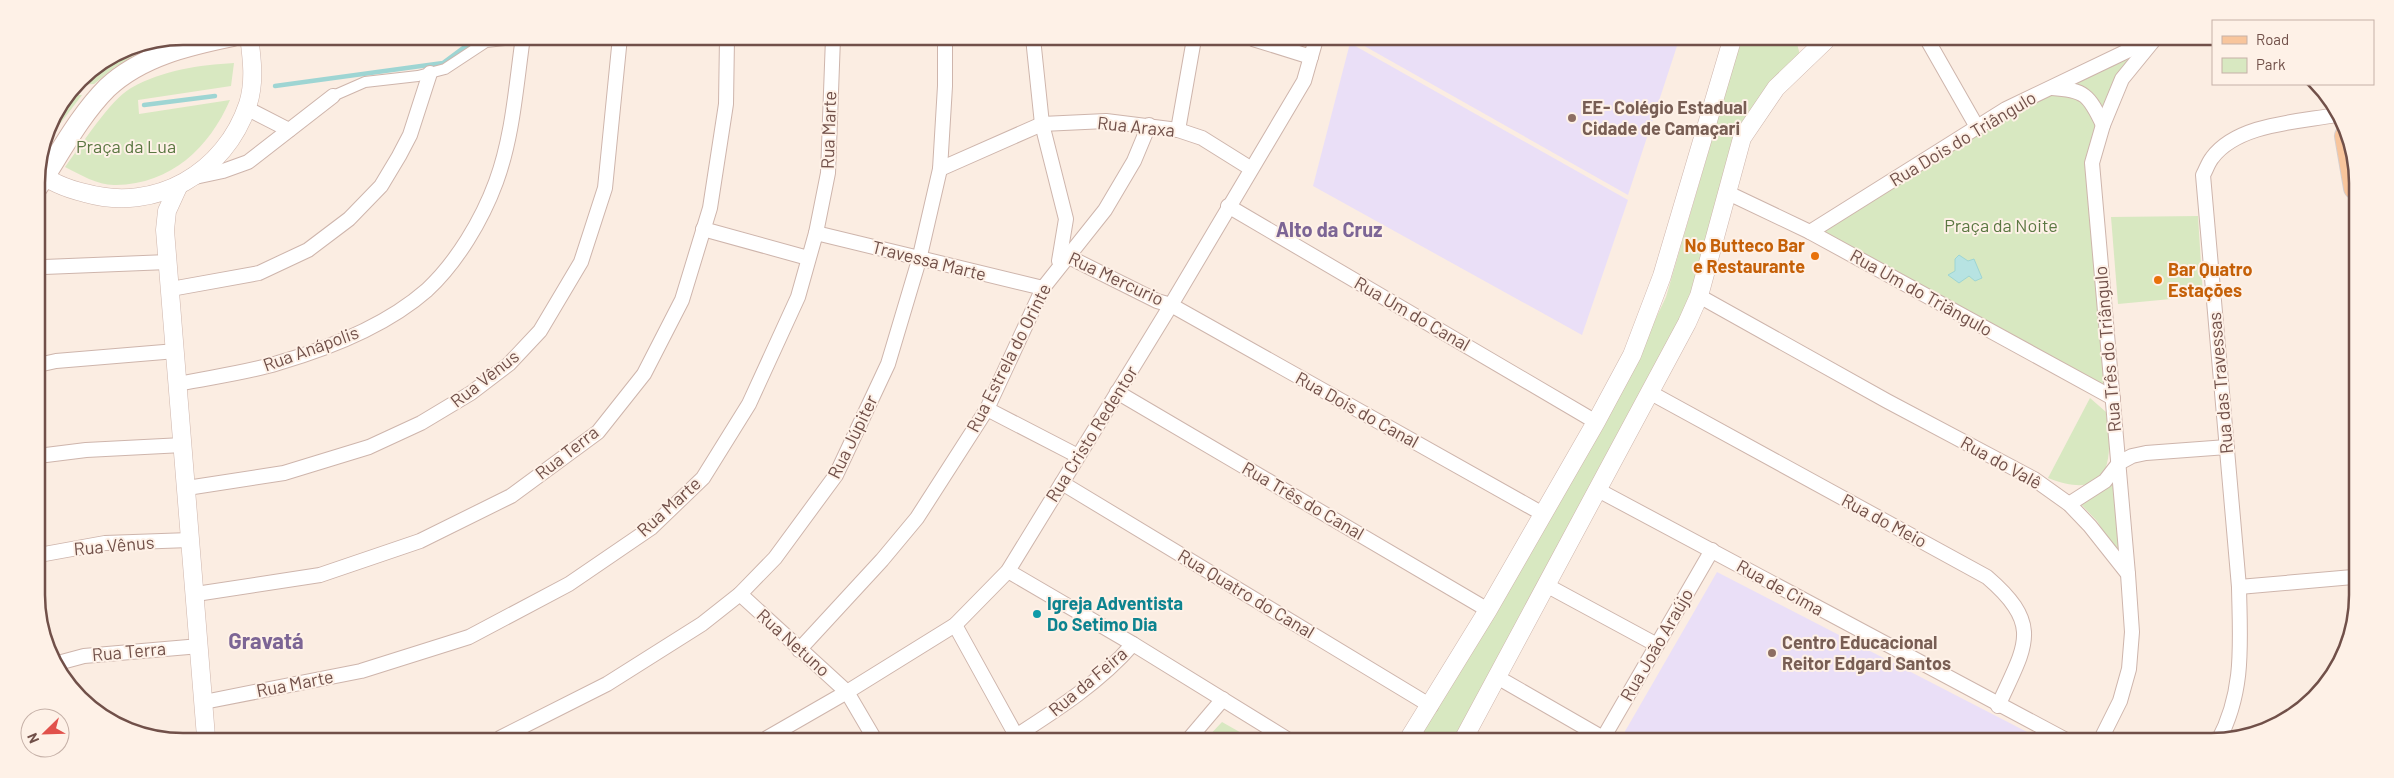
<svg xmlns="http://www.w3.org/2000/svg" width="2394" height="778" font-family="Barlow,sans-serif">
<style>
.education{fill:#eadff7}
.green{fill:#d8e8c1}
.water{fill:#b7e3e2;stroke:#9ed5d3}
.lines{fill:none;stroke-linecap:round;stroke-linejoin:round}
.stream{stroke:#9ed5d3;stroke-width:4.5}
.pedestrian-casing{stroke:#ceb5ac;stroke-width:12}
.minor-casing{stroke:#ceb5ac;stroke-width:16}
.tertiary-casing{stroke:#ceb5ac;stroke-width:19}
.secondary-casing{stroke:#d1b3a9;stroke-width:22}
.primary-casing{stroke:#d7cecc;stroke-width:24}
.pedestrian{stroke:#fff;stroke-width:10}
.minor{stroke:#fff;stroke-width:14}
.tertiary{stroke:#fff;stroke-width:18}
.secondary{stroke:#fff;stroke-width:20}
.primary{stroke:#f8c59c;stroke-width:22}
.education-dot{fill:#8d6e63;stroke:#fef1e7;stroke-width:2}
.food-dot{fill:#e8710a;stroke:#fef1e7;stroke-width:2}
.culture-dot{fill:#0f9aa8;stroke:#fef1e7;stroke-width:2}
.labels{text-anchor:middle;stroke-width:4;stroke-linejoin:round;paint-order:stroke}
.education-label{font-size:18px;font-weight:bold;fill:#785e54;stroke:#fef1e7;text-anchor:start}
.street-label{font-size:18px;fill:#715049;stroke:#fef1e7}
.park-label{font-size:18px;fill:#5b7742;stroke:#fef1e7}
.food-label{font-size:18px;font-weight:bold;fill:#c56008;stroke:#fef1e7;text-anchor:end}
.culture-label{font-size:18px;font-weight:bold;fill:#0d838f;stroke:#fef1e7;text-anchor:start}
.quarter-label{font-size:20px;font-weight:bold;fill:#7c6595;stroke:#fef1e7}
.district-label{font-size:22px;font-weight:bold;fill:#7c6595;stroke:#fef1e7}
.rim{fill:none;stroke:#715049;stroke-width:2.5}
</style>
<rect width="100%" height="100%" fill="#fbede2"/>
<g class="education">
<polygon points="1352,39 1679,40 1628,195"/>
<polygon points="1350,43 1628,200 1582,335 1313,186"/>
<polygon points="1717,572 2031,734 2027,741 1620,740"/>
</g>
<g class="green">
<polygon points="183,36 191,36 171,40 140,52 115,67 94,84 75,85 79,79 127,47"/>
<polygon points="1741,40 1796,40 1800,55 1743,136 1699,296 1463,740 1408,740 1637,358 1666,297"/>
<polygon points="2148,43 2117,73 2088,166 2108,389 1820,232 2007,114"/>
<path d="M234 63 231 86 138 100 139 114 230 100C209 148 171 184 116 185 99 186 81 175 65 167 80 147 110 100 131 88 163 70 199 65 234 63Z"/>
<polygon points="68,95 82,95 43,146 48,126"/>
<polygon points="2198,216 2203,296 2118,304 2111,217"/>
<path d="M2090 398 2106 412C2114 462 2110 502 2048 478Z"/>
<polygon points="2115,480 2121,560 2097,521 2077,500"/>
<polygon points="1222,722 1252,739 1206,739"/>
</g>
<polygon class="water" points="1959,255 1968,261 1974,259 1982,278 1975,281 1969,276 1959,283 1948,275 1955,271 1955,259"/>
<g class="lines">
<g class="stream">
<polyline points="275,86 443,63 478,37"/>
<polyline points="72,90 74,89"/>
<polyline points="144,105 215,96"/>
</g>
<defs>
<polyline id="pedestrian" points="333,96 365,82 418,76 445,69 486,42 523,38"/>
<g id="minor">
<polyline points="1033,38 1042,124 1066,219 1059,261"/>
<polyline points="1253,39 1311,57"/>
<polyline points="1928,41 1977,127"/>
<path d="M2052 88C2085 90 2089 95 2103 125"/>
<polyline points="246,108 289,130"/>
<polyline points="1178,130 1194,39"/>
<polyline points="940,169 1042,124 1106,121 1178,130 1202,138 1250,168"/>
<polyline points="195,177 223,171 248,162 333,96"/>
<polyline points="1726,192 1810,232 2113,398"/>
<polyline points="1228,206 1596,422"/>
<polyline points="703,229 808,258"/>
<polyline points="1810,232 2006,109 2148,41"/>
<polyline points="816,233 1043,288"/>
<polyline points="1061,253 1157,301 1171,305 1543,514"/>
<polyline points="44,267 168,262"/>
<polyline points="171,289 259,273 308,250 349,219 381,186 399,156 410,135 430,73"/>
<polyline points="1699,296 1887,401 2034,479 2069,504 2090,526 2128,574 2132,632 2129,669 2120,701 2100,741"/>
<polyline points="38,365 56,361 176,351"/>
<path d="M178 384C211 377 246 373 278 363 330 348 386 326 427 290 457 262 482 220 496 182 513 136 516 85 523 37"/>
<polyline points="1117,392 1488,610"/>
<path d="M1651 393 1987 577C2044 626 2025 646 1998 706"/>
<polyline points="987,409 1078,456"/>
<polyline points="38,456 86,450 183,445"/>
<polyline points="1062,483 1431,706"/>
<polyline points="187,488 284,473 369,447 421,423 471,393 509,364 540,331 581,262 605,188 620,37"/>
<polyline points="1598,490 2068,741"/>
<polyline points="2069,504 2105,481 2119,463 2132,456 2146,453 2227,447"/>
<polyline points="39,555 105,543 190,540"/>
<polyline points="1008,571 1133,644 1287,739"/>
<polyline points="2128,574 2092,163 2103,125 2122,79 2153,41"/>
<polyline points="1546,585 1657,645"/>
<polyline points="2239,587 2353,577"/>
<polyline points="196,594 320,575 420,541 511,496 598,432 644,374 682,300 710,208 726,104 727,38"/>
<polyline points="740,594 847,692 874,738"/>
<polyline points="955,625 1018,739"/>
<polyline points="799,650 882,560 917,518 987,409 1043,288 1105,210 1134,161 1149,125"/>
<polyline points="58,663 84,656 200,646"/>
<polyline points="1497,677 1603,738"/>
<polyline points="204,702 361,671 469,637 569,584 651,528 703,478 749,404 798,297 816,233 828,173 833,38"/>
<path d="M1016 736C1058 709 1100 682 1133 644"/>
<polyline points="500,738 607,684 702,624 740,594 775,558 836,475 888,364 919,260 940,169 945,86 945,38"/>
<polyline points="767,738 847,692 955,625 1008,571 1171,305 1304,81 1316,39"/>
<polyline points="1189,739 1223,699"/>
<polyline points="1602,740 1712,550"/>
<path d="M2218 741C2245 691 2240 642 2239 587L2203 175C2206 170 2208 163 2212 158 2237 124 2297 122 2336 115"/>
</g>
<g id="tertiary">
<path d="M37 171C50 182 68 189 85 193 156 213 225 173 248 104 255 82 252 59 249 36"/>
<polyline points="178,187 167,211 165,230 206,737"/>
<polyline points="1408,740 1488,610 1596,422 1632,355 1662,276 1732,40"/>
<polyline points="1463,740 1687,323 1699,296 1742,138 1776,88 1826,40"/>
</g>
<path id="secondary" d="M37 188C59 155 79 116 107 88 141 56 189 45 233 36"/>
<polyline id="primary" points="2346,136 2355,188"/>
</defs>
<use href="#pedestrian" class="pedestrian-casing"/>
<use href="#minor" class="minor-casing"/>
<use href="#tertiary" class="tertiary-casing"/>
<use href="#secondary" class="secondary-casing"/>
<use href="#primary" class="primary-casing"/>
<use href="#pedestrian" class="pedestrian"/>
<use href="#minor" class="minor"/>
<use href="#tertiary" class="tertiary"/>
<use href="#secondary" class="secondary"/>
<use href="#primary" class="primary"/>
</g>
<g class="education-dot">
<circle cx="1572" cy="118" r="5"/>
<circle cx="1772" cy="653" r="5"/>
</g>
<g class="food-dot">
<circle cx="1815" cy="256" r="5"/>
<circle cx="2158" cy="280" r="5"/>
</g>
<circle class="culture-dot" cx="1037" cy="614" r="5"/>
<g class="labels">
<g class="education-label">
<text x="1582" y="114">EE- Colégio Estadual<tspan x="1582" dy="21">Cidade de Camaçari</tspan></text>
<text x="1782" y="649">Centro Educacional<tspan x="1782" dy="21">Reitor Edgard Santos</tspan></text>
</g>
<g class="street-label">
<text transform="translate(1136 127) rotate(6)" y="6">Rua Araxa</text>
<text transform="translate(829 130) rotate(-88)" y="6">Rua Marte</text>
<text transform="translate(1963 139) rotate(-31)" y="6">Rua Dois do Triângulo</text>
<text transform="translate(929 261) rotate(14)" y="6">Travessa Marte</text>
<text transform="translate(1116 279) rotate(25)" y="6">Rua Mercurio</text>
<text transform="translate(1921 293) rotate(29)" y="6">Rua Um do Triângulo</text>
<text transform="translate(1412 314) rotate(30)" y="6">Rua Um do Canal</text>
<text transform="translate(311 349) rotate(-20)" y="6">Rua Anápolis</text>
<text transform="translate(2108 349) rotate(-95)" y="6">Rua Três do Triângulo</text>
<text transform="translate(1009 358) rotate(-63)" y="6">Rua Estrela do Orinte</text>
<text transform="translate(485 379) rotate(-38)" y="6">Rua Vênus</text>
<text transform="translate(2221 383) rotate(-95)" y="6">Rua das Travessas</text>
<text transform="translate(1357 410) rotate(29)" y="6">Rua Dois do Canal</text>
<text transform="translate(1092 434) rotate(-58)" y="6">Rua Cristo Redentor</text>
<text transform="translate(853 437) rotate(-64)" y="6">Rua Júpiter</text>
<text transform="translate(567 453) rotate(-38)" y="6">Rua Terra</text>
<text transform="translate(2001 463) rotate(29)" y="6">Rua do Valê</text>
<text transform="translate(1303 501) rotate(30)" y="6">Rua Três do Canal</text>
<text transform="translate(669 507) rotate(-42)" y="6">Rua Marte</text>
<text transform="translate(1884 521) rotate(28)" y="6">Rua do Meio</text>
<text transform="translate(114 546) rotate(-5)" y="6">Rua Vênus</text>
<text transform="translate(1780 588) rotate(29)" y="6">Rua de Cima</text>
<text transform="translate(1246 594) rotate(31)" y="6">Rua Quatro do Canal</text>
<text transform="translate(793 643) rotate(42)" y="6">Rua Netuno</text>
<text transform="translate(1657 645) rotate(-60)" y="6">Rua João Araújo</text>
<text transform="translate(129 652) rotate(-5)" y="6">Rua Terra</text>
<text transform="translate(1088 682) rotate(-40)" y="6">Rua da Feira</text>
<text transform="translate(295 684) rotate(-11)" y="6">Rua Marte</text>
</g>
<g class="park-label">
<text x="126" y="153">Praça da Lua</text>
<text x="2001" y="232">Praça da Noite</text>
</g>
<g class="food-label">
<text x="1805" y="252">No Butteco Bar<tspan x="1805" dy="21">e Restaurante</tspan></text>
<text x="2168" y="276" text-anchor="start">Bar Quatro<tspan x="2168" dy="21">Estações</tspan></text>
</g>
<g class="culture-label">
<text x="1047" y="610">Igreja Adventista<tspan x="1047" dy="21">Do Setimo Dia</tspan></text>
</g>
<g class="quarter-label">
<text x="1329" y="237">Alto da Cruz</text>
</g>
<g class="district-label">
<text x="266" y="649">Gravatá</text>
</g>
</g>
<path d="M0 0H2394V778H0ZM183 45H2211A138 138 0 0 1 2349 183V595A138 138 0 0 1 2211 733H183A138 138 0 0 1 45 595V183A138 138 0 0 1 183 45Z" fill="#fef1e7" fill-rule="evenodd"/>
<path class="rim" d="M183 45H2211A138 138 0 0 1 2349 183V595A138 138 0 0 1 2211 733H183A138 138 0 0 1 45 595V183A138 138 0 0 1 183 45Z"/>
<rect x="2212" y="20" width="162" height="65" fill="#fef1e7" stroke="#c6b1a8"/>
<rect x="2222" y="36" width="25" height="8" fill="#f8c59c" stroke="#c6b1a8"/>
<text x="2256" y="45" font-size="15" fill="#715049">Road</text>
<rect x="2222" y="58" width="25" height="15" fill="#d8e8c1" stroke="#c6b1a8"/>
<text x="2256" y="70" font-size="15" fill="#715049">Park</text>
<g transform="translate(45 733) rotate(247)"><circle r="24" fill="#fef1e7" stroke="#c6b1a8"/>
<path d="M0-4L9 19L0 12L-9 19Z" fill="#e1514b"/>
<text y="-8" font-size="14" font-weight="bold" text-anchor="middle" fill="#715049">N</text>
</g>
</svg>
